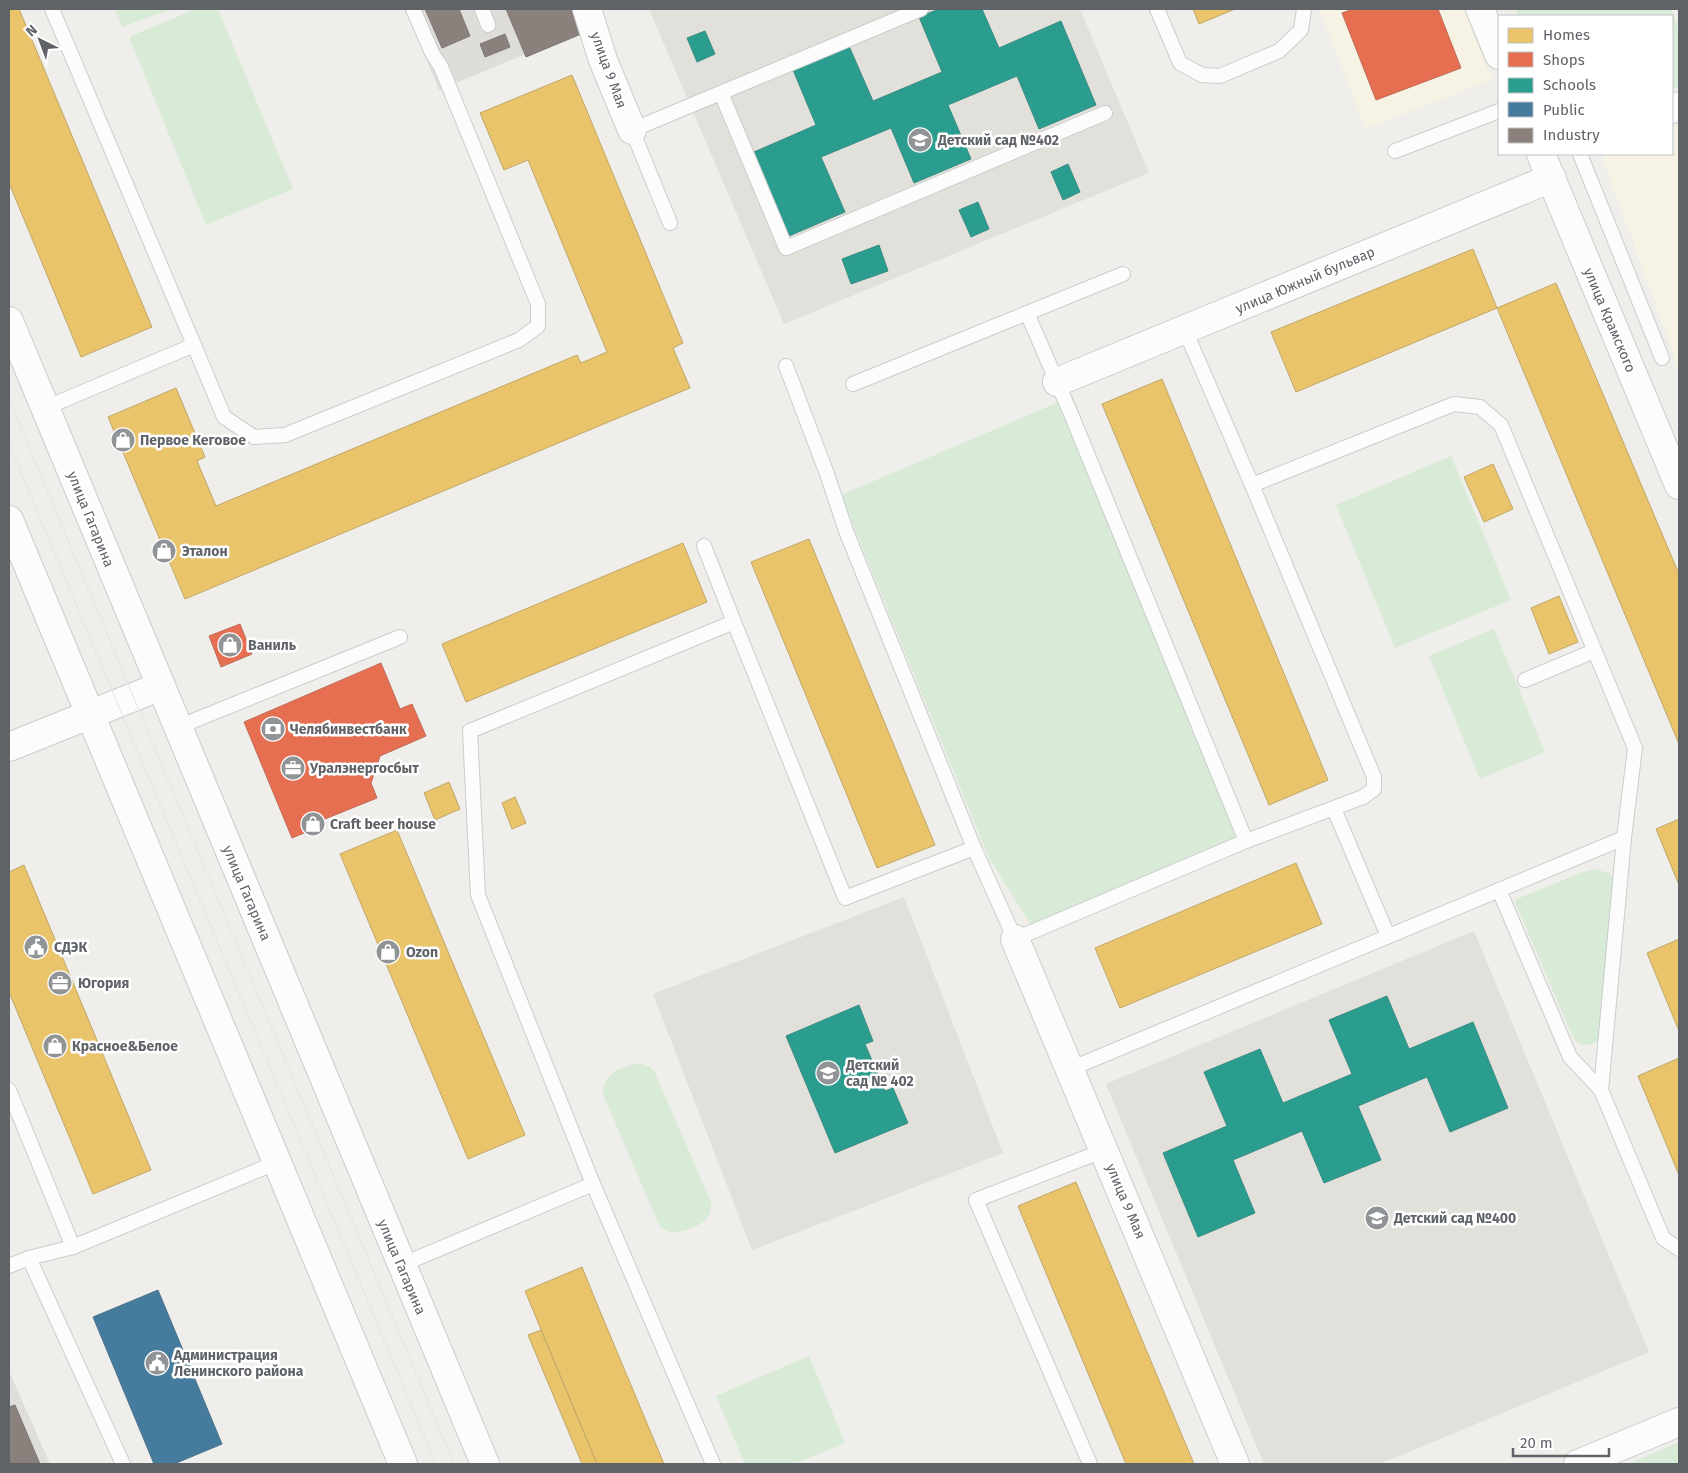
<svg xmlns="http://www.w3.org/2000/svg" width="1688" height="1473" font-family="'Fira Sans',sans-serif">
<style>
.commercial{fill:#f7f3e4}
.industrial{fill:#dfddda}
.education{fill:#e2e0da}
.green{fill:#d8ebd6}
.homes{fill:#e9c46a;stroke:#c0a769}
.shops{fill:#e76f51;stroke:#be6b58}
.schools{fill:#2a9d8f;stroke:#3a8c83}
.public{fill:#457b9d;stroke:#4d748d}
.industry{fill:#8a817c;stroke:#7d7876}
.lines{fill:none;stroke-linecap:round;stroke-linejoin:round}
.service-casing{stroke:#cbcccc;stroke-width:16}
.minor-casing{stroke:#cbcccc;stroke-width:30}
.secondary-casing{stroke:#cacacb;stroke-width:30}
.service{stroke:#fdfcfc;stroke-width:14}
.minor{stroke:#fdfcfc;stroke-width:28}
.secondary{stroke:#fdfcfc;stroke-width:28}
.tram{stroke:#e4e4e4;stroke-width:1}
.labels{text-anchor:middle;stroke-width:5;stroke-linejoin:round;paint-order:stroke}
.street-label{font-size:14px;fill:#5f6368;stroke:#fff}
.poi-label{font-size:14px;font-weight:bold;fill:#5f6368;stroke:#fff;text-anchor:start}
</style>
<rect width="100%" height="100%" fill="#efeeea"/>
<g class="commercial">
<polygon points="1319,9 1464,9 1492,79 1366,129"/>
<polygon points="1679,125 1679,369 1602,156 1606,154 1672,154 1672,128"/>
</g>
<g class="industrial">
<polygon points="406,9 583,9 591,27 439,90"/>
<polygon points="9,1371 50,1464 9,1464"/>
</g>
<g class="education">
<polygon points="649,9 1080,9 1149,173 784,324"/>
<polygon points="904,897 1003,1153 752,1250 653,994"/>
<polygon points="1474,931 1649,1352 1380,1464 1264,1464 1106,1084"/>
</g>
<g class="green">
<polygon points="115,9 171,9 122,27"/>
<polygon points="196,9 218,9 293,189 206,225 129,37"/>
<polygon points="1515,9 1671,9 1679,31 1679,86 1672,89 1672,16 1519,16"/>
<polygon points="1073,396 1241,852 1036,933 988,856 841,495"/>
<polygon points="1451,456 1511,600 1395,648 1336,505"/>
<polygon points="1494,629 1545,752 1480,779 1429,656"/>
<path d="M1595 869 1609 873 1614 878 1601 1034 1596 1042C1585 1047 1578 1046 1572 1035L1514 900 1583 872Z"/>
<path d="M639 1063 650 1067 655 1073 711 1202C711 1207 711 1213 708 1217 701 1227 677 1235 667 1231 664 1230 662 1228 660 1227L603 1094C604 1072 620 1068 639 1063Z"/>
<polygon points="809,1356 845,1443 794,1464 745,1464 716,1396"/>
<polygon points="1679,1442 1679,1464 1629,1464"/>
</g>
<g class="homes">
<polygon points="9,9 19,9 152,327 81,357 9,183"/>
<polygon points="1193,9 1235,9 1199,24"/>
<polygon points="572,75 683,343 673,348 690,388 185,599 108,417 176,388 205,457 197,461 216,506 577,355 581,363 607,352 528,160 504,170 480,113"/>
<polygon points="1473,249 1497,308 1296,392 1271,332"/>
<polygon points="1556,283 1679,574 1679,744 1497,308"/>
<polygon points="1162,379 1328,780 1269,805 1102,404"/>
<polygon points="1493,464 1513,509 1484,522 1464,477"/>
<polygon points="809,539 935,845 877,868 751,562"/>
<polygon points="683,543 707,602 466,702 442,644"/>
<polygon points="1559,596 1578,642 1549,654 1531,608"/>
<polygon points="449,782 460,809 435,820 424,793"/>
<polygon points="515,797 526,823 512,829 502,803"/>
<polygon points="1679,819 1679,885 1656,829"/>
<polygon points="397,830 525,1135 468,1159 340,854"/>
<polygon points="1296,863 1322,924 1120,1008 1095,948"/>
<polygon points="24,865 151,1170 93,1194 9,992 9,872"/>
<polygon points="1679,939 1679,1031 1647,953"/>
<polygon points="1679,1058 1679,1175 1638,1076"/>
<polygon points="1076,1182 1194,1464 1126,1464 1018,1206"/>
<polygon points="582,1267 597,1304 664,1464 597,1464 525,1291"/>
<polygon points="541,1330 597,1464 582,1464 528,1335"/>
</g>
<g class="shops">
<polygon points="1353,9 1438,9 1461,68 1376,100 1342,13"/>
<polygon points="240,624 252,654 221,667 209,636"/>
<polygon points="381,663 400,709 412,704 426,736 380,756 371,783 377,798 320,821 321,826 292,838 244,722"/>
</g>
<g class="schools">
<polygon points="939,9 982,9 999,48 1061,21 1096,105 1039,129 1017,76 948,105 971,159 914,183 891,128 821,157 845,212 789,236 754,152 816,125 793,70 849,46 873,101 942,72 919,17"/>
<polygon points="705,31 715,54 697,62 687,38"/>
<polygon points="1068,164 1080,192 1063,200 1051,172"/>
<polygon points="978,202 989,229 971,237 959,210"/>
<polygon points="879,245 888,271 851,284 842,259"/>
<polygon points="1387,996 1409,1049 1473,1022 1508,1108 1450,1132 1427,1077 1358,1106 1381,1160 1324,1183 1302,1131 1233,1160 1255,1213 1198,1237 1163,1153 1227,1126 1204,1072 1260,1049 1283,1103 1352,1074 1329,1020"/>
<polygon points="859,1005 873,1041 865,1044 885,1091 893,1088 908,1123 835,1153 786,1036"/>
</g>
<polygon class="public" points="158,1290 222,1444 174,1464 154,1464 93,1317"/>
<g class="industry">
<polygon points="425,9 459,9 470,36 442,48"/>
<polygon points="506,9 576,9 586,32 526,57"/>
<polygon points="505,34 510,47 485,57 480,44"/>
<polygon points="15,1405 40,1464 9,1464 9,1407"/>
</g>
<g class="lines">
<defs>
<g id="service">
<polyline points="482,9 488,25"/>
<polyline points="1157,9 1180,63 1202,75 1220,76 1279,51 1301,30 1304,9"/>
<polyline points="721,93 786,248 1105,113"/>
<polyline points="1395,151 1499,111"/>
<polyline points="1580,154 1662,358"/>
<polyline points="670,223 632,130 921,9"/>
<polyline points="1027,313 1071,414 1246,841"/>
<polyline points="194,345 224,417 254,437 285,435 519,340 538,326 538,304 441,67 432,53 413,9"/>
<polyline points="786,366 827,474 846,531 974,848 1015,939 1246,841 1363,797 1374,789 1374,777 1252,485 1185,330"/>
<polyline points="853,384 1123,274"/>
<polyline points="45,408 194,345 52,9"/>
<polyline points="1252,485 1454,404 1480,407 1501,425 1635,748 1624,838 1601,1090 1663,1238 1679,1249"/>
<polyline points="704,546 734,622"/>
<polyline points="1525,680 1594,651"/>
<polyline points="178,727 400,637"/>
<polyline points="1334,809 1388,936"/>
<polyline points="1499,890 1570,1057 1601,1090"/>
<polyline points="1070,1069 1624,838"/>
<polyline points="9,1090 73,1247"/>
<polyline points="29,1258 123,1464"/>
<polyline points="401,1265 593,1184"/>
<polyline points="9,1266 29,1258 73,1247 278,1162"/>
<polyline points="713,1464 593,1184 478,895 470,731 734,622 845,898 974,848"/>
<polyline points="1090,1464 976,1200 1105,1150"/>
</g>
<g id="minor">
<polyline points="587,9 603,60 632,130"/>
<polyline points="1480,9 1499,55"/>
<polyline points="1672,109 1679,106"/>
<polyline points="1541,154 1679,485"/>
<polyline points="1057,382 1552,178"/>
<polyline points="9,747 161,686"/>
<polyline points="1015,939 1235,1464"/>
<polyline points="1578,1464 1679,1422"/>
</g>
<g id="secondary">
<polyline points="9,321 485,1464"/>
<polyline points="9,520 403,1464"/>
</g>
</defs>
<use href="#service" class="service-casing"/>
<use href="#minor" class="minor-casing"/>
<use href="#secondary" class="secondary-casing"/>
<use href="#service" class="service"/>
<use href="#minor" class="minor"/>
<use href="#secondary" class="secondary"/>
<g class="tram">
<polyline points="9,399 454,1464"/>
<polyline points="9,444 436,1464"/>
</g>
</g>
<defs>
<symbol id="school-disc" viewBox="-11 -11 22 22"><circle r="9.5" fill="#919496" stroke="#fff"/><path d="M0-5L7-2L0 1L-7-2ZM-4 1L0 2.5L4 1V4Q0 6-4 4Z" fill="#fff"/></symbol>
<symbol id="shop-disc" viewBox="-11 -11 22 22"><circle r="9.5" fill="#919496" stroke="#fff"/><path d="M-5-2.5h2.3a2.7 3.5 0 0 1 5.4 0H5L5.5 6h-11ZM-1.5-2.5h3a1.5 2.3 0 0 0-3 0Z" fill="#fff"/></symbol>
<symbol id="bank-disc" viewBox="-11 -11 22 22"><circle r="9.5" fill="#919496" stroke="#fff"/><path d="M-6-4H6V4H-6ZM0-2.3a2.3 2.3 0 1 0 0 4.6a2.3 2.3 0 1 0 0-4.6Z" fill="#fff"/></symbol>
<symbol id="office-disc" viewBox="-11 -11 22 22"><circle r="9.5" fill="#919496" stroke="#fff"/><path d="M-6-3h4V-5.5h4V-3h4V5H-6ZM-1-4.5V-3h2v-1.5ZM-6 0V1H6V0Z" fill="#fff"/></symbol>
<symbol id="civic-disc" viewBox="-11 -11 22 22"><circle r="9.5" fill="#919496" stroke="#fff"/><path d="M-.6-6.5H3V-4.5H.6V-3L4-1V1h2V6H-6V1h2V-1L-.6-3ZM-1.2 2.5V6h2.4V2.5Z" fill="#fff"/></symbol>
</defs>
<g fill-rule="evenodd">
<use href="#school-disc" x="906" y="126" width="28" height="28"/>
<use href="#shop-disc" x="109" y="426" width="28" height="28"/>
<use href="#shop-disc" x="150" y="537" width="28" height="28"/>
<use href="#shop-disc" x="216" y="631" width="28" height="28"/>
<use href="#bank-disc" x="259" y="715" width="28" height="28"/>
<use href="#office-disc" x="279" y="754" width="28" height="28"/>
<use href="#shop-disc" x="299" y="810" width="28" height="28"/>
<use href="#civic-disc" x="22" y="933" width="28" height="28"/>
<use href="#shop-disc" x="374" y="938" width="28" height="28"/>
<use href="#office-disc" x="46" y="969" width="28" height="28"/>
<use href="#shop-disc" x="41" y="1032" width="28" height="28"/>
<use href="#school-disc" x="814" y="1059" width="28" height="28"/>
<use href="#school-disc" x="1363" y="1204" width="28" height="28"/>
<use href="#civic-disc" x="143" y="1349" width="28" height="28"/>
</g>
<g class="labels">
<g class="street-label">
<text transform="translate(609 70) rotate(70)" y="5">улица 9 Мая</text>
<text transform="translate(1305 280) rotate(-23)" y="5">улица Южный бульвар</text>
<text transform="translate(1610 320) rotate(67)" y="5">улица Крамского</text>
<text transform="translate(91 519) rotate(68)" y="5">улица Гагарина</text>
<text transform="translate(247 893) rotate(67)" y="5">улица Гагарина</text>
<text transform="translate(1126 1201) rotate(67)" y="5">улица 9 Мая</text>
<text transform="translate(402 1267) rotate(67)" y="5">улица Гагарина</text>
</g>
<g class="poi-label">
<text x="938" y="145">Детский сад №402</text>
<text x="140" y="445">Первое Кеговое</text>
<text x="182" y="556">Эталон</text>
<text x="248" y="650">Ваниль</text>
<text x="290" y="734">Челябинвестбанк</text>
<text x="310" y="773">Уралэнергосбыт</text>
<text x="330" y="829">Craft beer house</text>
<text x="54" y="952">СДЭК</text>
<text x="406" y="957">Ozon</text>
<text x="78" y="988">Югория</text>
<text x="72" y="1051">Красное&amp;Белое</text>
<text x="846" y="1070">Детский<tspan x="846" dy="16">сад № 402</tspan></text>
<text x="1394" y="1223">Детский сад №400</text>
<text x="174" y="1360">Администрация<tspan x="174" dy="16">Ленинского района</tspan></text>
</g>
</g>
<rect width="1688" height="1473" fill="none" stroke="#5f6368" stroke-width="20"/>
<rect x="1498" y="15" width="175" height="140" fill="#ffffff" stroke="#bfc1c3"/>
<rect x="1508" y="28" width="25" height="15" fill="#e9c46a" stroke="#bfc1c3"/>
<text x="1543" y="40" font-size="15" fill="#5f6368">Homes</text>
<rect x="1508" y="52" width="25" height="15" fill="#e76f51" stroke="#bfc1c3"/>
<text x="1543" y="65" font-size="15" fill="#5f6368">Shops</text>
<rect x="1508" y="78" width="25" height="15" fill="#2a9d8f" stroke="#bfc1c3"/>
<text x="1543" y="90" font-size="15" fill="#5f6368">Schools</text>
<rect x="1508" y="102" width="25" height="15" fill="#457b9d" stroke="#bfc1c3"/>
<text x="1543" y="115" font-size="15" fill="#5f6368">Public</text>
<rect x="1508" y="128" width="25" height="15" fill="#8a817c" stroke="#bfc1c3"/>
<text x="1543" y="140" font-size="15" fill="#5f6368">Industry</text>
<g transform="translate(40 40) rotate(318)" stroke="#ffffff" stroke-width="4" paint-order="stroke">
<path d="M0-4L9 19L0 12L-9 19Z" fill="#5f6368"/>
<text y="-8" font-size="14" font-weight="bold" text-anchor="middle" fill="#5f6368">N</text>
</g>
<path d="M1513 1448v8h96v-8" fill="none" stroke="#5f6368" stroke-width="2.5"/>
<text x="1520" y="1448" font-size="15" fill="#5f6368" stroke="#ffffff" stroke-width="4" paint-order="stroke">20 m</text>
</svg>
